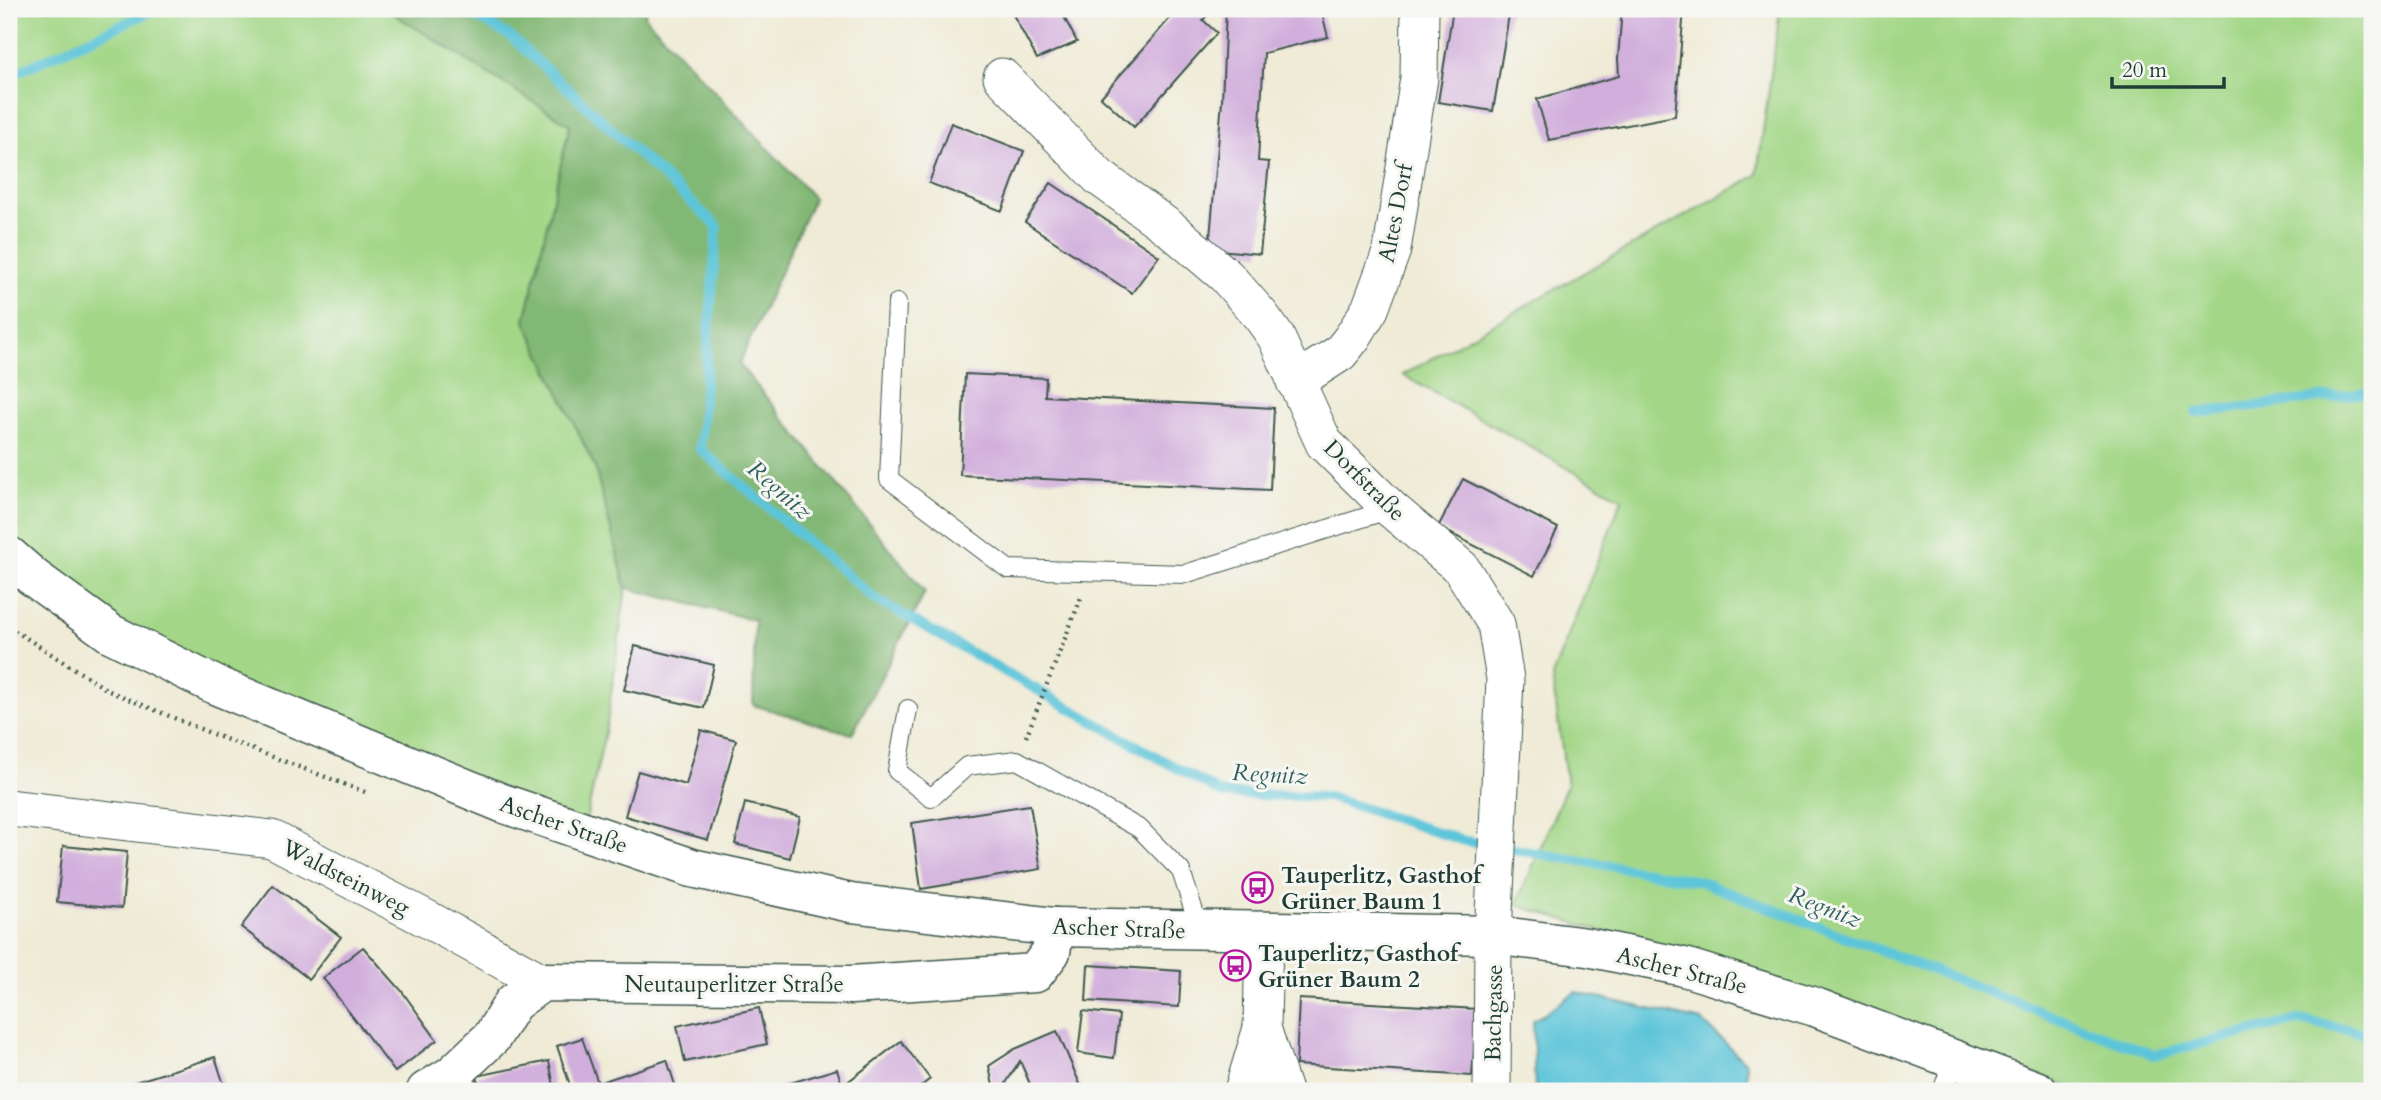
<svg xmlns="http://www.w3.org/2000/svg" width="2381" height="1100" font-family="Cardo,serif">
<style>
.green{fill:#a3d787;stroke:#618a5e;stroke-width:2}
.forest{fill:#82b874;stroke:#507a54;stroke-width:2}
.water{fill:#5dc5d9;stroke:#3e8186;stroke-width:2}
.lines{fill:none;stroke-linecap:round;stroke-linejoin:round}
.stream{stroke:#5dc5d9;stroke-width:10}
.building{fill:#d1aedc}
.service-casing{stroke:#3e574c;stroke-width:20}
.minor-casing{stroke:#3e574c;stroke-width:39}
.tertiary-casing{stroke:#3e574c;stroke-width:41}
.path{stroke:#3e574c;stroke-width:4.5;stroke-dasharray:2 5;stroke-linecap:butt}
.service{stroke:#fff;stroke-width:18}
.minor{stroke:#fff;stroke-width:37}
.tertiary{stroke:#fff;stroke-width:38}
.labels{text-anchor:middle;stroke-width:6;stroke-linejoin:round;paint-order:stroke}
.street-label{font-size:23px;fill:#1f3d34;stroke:#f6f6f2}
.poi-label{font-size:23px;font-weight:bold;fill:#1f3d34;stroke:#f6f6f2;text-anchor:start}
.water-label{font-size:24px;font-style:italic;fill:#2e5f5d;stroke:#f6f6f2}
</style>
<rect width="100%" height="100%" fill="#f6f6f2"/>
<filter id="ink" filterUnits="userSpaceOnUse"><feTurbulence type="fractalNoise" baseFrequency=".0143" numOctaves="2"/><feDisplacementMap in="SourceGraphic" scale="14" xChannelSelector="R" yChannelSelector="G"/><feConvolveMatrix kernelMatrix="1 2 1 2 8 2 1 2 1" color-interpolation-filters="sRGB"/></filter>
<filter id="wash" filterUnits="userSpaceOnUse"><feTurbulence type="fractalNoise" baseFrequency=".00686" numOctaves="4" result="noise"/><feDisplacementMap in="SourceGraphic" scale="28" xChannelSelector="R" yChannelSelector="G"/><feGaussianBlur stdDeviation="1.57" result="paint"/><feColorMatrix in="noise" values="0 0 0 0 0 0 0 0 0 0 0 0 0 0 0 0 0 1.4 0 .05"/><feComposite in="paint" operator="in"/></filter>
<g filter="url(#wash)">
<rect width="100%" height="100%" fill="#efebd6"/>
<g class="green">
<polygon points="9,9 386,9 570,125 525,321 595,467 626,588 607,723 585,825 212,693 9,569"/>
<polygon points="1780,9 2372,9 2372,1091 2082,1091 1831,1000 1516,905 1567,785 1552,676 1622,499 1403,375 1757,175"/>
</g>
<polygon class="forest" points="386,9 646,9 645,17 814,198 739,364 925,592 852,734 753,705 755,620 626,588 595,467 525,321 570,125"/>
<polygon class="water" points="1576,992 1702,1021 1746,1063 1747,1091 1535,1091 1533,1021"/>
<g class="lines">
<g class="stream">
<polyline points="462,9 510,36 717,226 700,449 875,599 1223,794 1328,797 1465,841 1699,881 2154,1055 2299,1020 2372,1034"/>
<polyline points="9,76 156,9"/>
<polyline points="2196,413 2372,392"/>
</g>
</g>
<g id="blocks">
<g class="building">
<polygon points="1010,9 1060,9 1077,42 1037,59"/>
<polygon points="1178,9 1213,9 1203,20 1217,33 1134,127 1101,97"/>
<polygon points="1226,9 1321,9 1328,37 1264,53 1258,161 1269,162 1260,254 1209,249 1222,101"/>
<polygon points="1453,9 1510,9 1493,111 1438,102"/>
<polygon points="1622,9 1684,9 1675,116 1549,140 1537,99 1619,76 1618,59"/>
<polygon points="951,123 1024,151 1002,211 929,183"/>
<polygon points="1051,183 1159,256 1132,293 1025,222"/>
<polygon points="965,374 1046,378 1045,396 1274,408 1270,490 960,475"/>
<polygon points="1463,479 1558,528 1534,576 1438,527"/>
<polygon points="635,646 714,665 704,708 624,690"/>
<polygon points="701,730 736,740 708,840 625,816 638,771 686,785"/>
<polygon points="745,803 800,817 790,858 735,844"/>
<polygon points="1030,805 1041,869 921,889 912,823"/>
<polygon points="63,846 127,852 122,908 57,902"/>
<polygon points="273,885 341,937 309,979 241,927"/>
<polygon points="363,947 401,990 437,1040 395,1072 323,978"/>
<polygon points="1088,965 1181,971 1179,1007 1086,1001"/>
<polygon points="1299,999 1477,1009 1472,1076 1296,1065"/>
<polygon points="759,1008 767,1044 685,1062 677,1026"/>
<polygon points="1083,1011 1119,1015 1114,1058 1078,1053"/>
<polygon points="1057,1031 1083,1091 1033,1091 1020,1061 1006,1083 1010,1091 994,1091 989,1066 1015,1049"/>
<polygon points="582,1038 598,1083 667,1060 677,1091 572,1091 557,1046"/>
<polygon points="901,1041 930,1079 915,1091 851,1091 845,1084"/>
<polygon points="215,1057 226,1091 131,1091 129,1084"/>
<polygon points="549,1061 555,1091 480,1091 477,1076"/>
<polygon points="837,1069 844,1091 767,1091 767,1090"/>
</g>
</g>
</g>
<g filter="url(#ink)">
<use href="#blocks" fill-opacity="0" stroke="#3e574c" stroke-width="2"/>
<g class="lines">
<defs>
<g id="service">
<polyline points="897,303 889,479 1008,569 1185,574 1391,509"/>
<polyline points="908,709 897,771 931,798 967,766 1017,760 1140,829 1181,871 1200,930"/>
<polyline points="1942,1091 1954,1059"/>
</g>
<g id="minor">
<polyline points="1002,77 1099,177 1172,230 1226,276 1261,316 1276,337 1324,443 1391,509 1461,568 1496,624 1505,679 1493,935 1492,1091"/>
<polyline points="1295,382 1340,353 1352,338 1370,309 1392,250 1419,78 1420,9"/>
<polyline points="9,808 272,839 427,919 542,982"/>
<polyline points="1262,1028 1283,1091"/>
<polyline points="1243,1091 1262,1028 1264,932"/>
</g>
<g id="tertiary">
<polyline points="9,556 33,577 110,633 215,685 502,803 692,868 851,903 1055,927 1493,935 1587,947 1684,967 1815,1007 2038,1091"/>
<polyline points="426,1091 452,1075 492,1037 513,1003 542,982 851,985 1035,973 1051,952 1055,927"/>
</g>
</defs>
<use href="#service" class="service-casing"/>
<use href="#minor" class="minor-casing"/>
<use href="#tertiary" class="tertiary-casing"/>
<g class="path">
<polyline points="9,627 109,691 215,735 365,792"/>
<polyline points="1026,737 1081,598"/>
</g>
<use href="#service" class="service"/>
<use href="#minor" class="minor"/>
<use href="#tertiary" class="tertiary"/>
</g>
</g>
<defs>
<symbol id="bus-ring" viewBox="-11 -11 22 22"><circle r="9.5" fill="#f6f6f2" stroke="#b5179e" stroke-width="1.5"/><path d="M-5-6H5V4H4V6H2V4H-2V6H-4V4H-5ZM-3.5-4V0h7V-4ZM-3.5 1.2v1.5H-2V1.2ZM2 1.2v1.5H3.5V1.2Z" fill="#b5179e"/></symbol>
</defs>
<g fill-rule="evenodd">
<use href="#bus-ring" x="1240" y="870" width="35" height="35"/>
<use href="#bus-ring" x="1218" y="948" width="35" height="35"/>
</g>
<g class="labels">
<g class="street-label">
<text transform="translate(1395 213) rotate(-79)" y="8">Altes Dorf</text>
<text transform="translate(1365 480) rotate(45)" y="8">Dorfstraße</text>
<text transform="translate(564 824) rotate(19)" y="8">Ascher Straße</text>
<text transform="translate(346 877) rotate(27)" y="8">Waldsteinweg</text>
<text transform="translate(1119 928) rotate(2)" y="8">Ascher Straße</text>
<text transform="translate(1682 970) rotate(14)" y="8">Ascher Straße</text>
<text x="734" y="992">Neutauperlitzer Straße</text>
<text transform="translate(1493 1013) rotate(-89)" y="8">Bachgasse</text>
</g>
<g class="poi-label">
<text x="1281" y="883">Tauperlitz, Gasthof<tspan x="1281" dy="26">Grüner Baum 1</tspan></text>
<text x="1258" y="961">Tauperlitz, Gasthof<tspan x="1258" dy="26">Grüner Baum 2</tspan></text>
</g>
<g class="water-label">
<text transform="translate(780 490) rotate(41)" y="8">Regnitz</text>
<text transform="translate(1270 774) rotate(3)" y="8">Regnitz</text>
<text transform="translate(1825 907) rotate(21)" y="8">Regnitz</text>
</g>
</g>
<rect width="2381" height="1100" fill="none" stroke="#f6f6f2" stroke-width="35"/>
<path d="M2112 77v10h112v-10" fill="none" stroke="#1f3d34" stroke-width="3.5"/>
<text x="2122" y="77" font-size="21" fill="#1f3d34" stroke="#f6f6f2" stroke-width="5" paint-order="stroke">20 m</text>
</svg>
